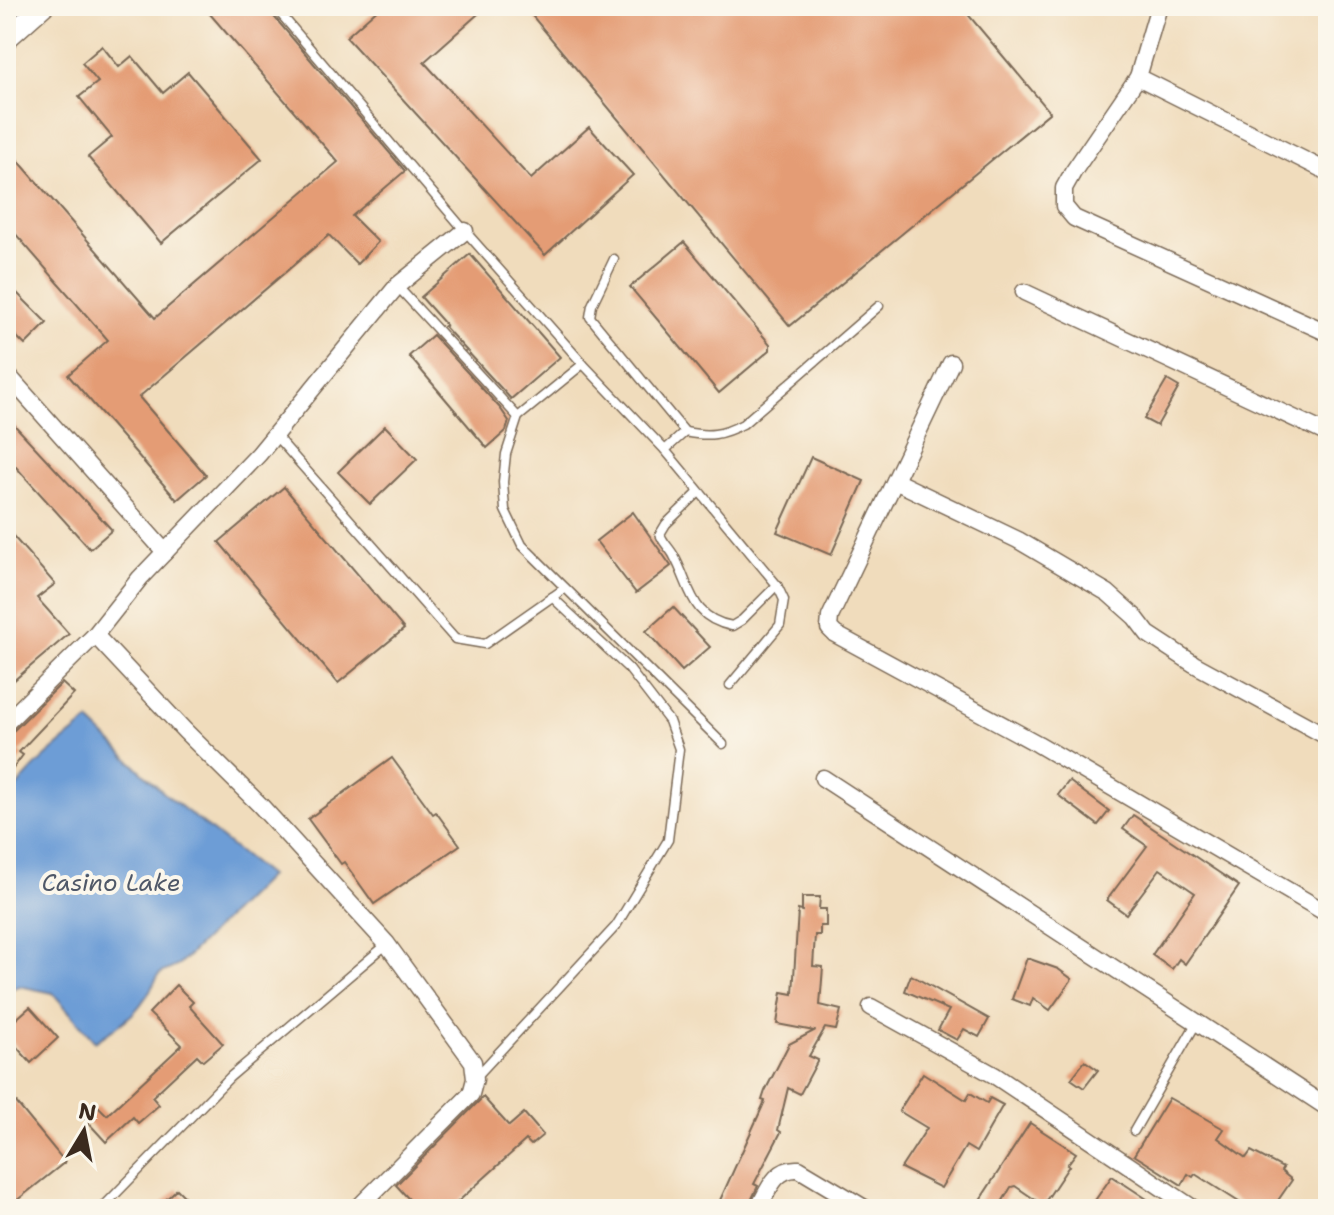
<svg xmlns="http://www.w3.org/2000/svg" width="1334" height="1215" font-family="'Shantell Sans',sans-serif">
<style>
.water{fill:#6d9dd6;stroke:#54647a;stroke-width:2}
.building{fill:#e49c75}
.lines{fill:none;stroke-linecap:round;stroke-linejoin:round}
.service-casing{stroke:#7a6855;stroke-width:11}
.minor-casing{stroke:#7a6855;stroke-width:19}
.tertiary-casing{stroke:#7a6855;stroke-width:23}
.service{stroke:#fff;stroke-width:8}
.minor{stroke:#fff;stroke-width:16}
.tertiary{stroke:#fff;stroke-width:20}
.labels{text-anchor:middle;stroke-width:8;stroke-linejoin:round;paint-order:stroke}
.water-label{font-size:24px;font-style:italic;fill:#4f5868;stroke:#fbf7ec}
</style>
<rect width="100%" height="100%" fill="#fbf7ec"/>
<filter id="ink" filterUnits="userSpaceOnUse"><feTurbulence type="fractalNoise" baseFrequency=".0125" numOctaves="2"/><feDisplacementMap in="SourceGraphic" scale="16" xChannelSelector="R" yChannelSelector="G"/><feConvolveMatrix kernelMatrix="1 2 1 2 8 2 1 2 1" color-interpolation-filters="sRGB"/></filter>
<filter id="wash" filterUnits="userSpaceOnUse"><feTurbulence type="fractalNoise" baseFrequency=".006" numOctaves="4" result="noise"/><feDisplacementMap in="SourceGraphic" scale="32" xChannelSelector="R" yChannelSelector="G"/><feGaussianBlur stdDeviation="1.8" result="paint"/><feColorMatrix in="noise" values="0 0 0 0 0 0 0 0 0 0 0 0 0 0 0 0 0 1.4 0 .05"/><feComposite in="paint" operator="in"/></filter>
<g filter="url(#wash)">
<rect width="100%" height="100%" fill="#f0dcbc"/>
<path class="water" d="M89 721 164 793 269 876 179 965 159 974C140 1012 130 1018 95 1042L53 993 19 986 6 992V802C27 769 58 745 89 721Z"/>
<g id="blocks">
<g class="building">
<polygon points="203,6 265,6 405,171 352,216 378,242 357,264 329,235 139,397 206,475 177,500 68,375 108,340 6,223 6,166 16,158 155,318 338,162"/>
<polygon points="381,6 487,6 424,62 531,179 589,127 633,175 545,255 346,37"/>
<polygon points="524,6 961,6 1050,112 790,326"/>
<polygon points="102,46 119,67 132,56 163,93 188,72 262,159 161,243 88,157 112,137 79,97 98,82 82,63"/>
<polygon points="684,242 770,344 770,350 719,393 630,287"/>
<polygon points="470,254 560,357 511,399 444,326 446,325 421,297"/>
<polygon points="17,293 47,323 25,345 6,326 6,304"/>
<polygon points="433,335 500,408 509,421 506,431 487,448 409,356"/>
<polygon points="1167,380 1179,387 1157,426 1144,419"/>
<polygon points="6,416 112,530 90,549 6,456"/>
<polygon points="385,426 417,459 370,504 338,472"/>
<polygon points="811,457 864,481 831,555 777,532"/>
<polygon points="284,487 404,629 338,683 219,542"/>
<polygon points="633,512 671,566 636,593 596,541"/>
<polygon points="6,528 55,584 37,598 69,634 6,687"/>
<polygon points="673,607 710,647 682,671 646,631"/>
<polygon points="62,683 74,694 19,752 23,755 6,778 6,738"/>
<polygon points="392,758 433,814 436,812 460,845 374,904 344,862 341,864 308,819"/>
<polygon points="1069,781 1109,811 1098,825 1058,795"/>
<polygon points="1133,815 1239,886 1185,964 1179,959 1172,969 1152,955 1195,893 1160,869 1126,914 1107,900 1147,846 1123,829"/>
<polygon points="802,897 820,897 819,909 826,909 826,926 820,926 820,935 815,935 813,966 823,967 820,1005 841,1010 836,1030 825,1028 809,1056 818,1060 800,1094 788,1088 778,1130 781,1132 754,1184 758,1186 747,1209 716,1209 765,1101 762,1100 765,1091 789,1044 814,1031 777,1024 782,992 793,994 798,910 802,911"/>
<polygon points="1027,958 1058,969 1072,979 1050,1010 1033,998 1030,1006 1012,999"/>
<polygon points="911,975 989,1019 979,1037 964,1029 957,1040 938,1030 949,1010 905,991"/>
<polygon points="176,985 193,1002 189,1006 223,1044 203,1061 197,1055 152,1097 159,1105 138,1123 133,1117 106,1142 84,1118 98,1106 107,1115 182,1045 149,1013"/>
<polygon points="30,1007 58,1038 31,1063 6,1035 6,1028"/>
<polygon points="1085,1061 1098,1070 1084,1088 1071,1079"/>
<polygon points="923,1073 966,1100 970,1093 987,1103 990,1098 1003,1105 976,1152 966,1146 941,1188 901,1168 927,1128 899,1111"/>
<polygon points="483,1097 509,1126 524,1113 543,1135 531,1145 526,1140 450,1209 418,1209 396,1185"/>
<polygon points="1169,1098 1224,1129 1218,1138 1246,1158 1251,1151 1283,1168 1281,1171 1292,1180 1272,1209 1250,1209 1195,1174 1193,1177 1188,1174 1182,1185 1134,1155"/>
<polygon points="15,1101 65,1162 6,1209 6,1108"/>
<polygon points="1030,1123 1076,1153 1067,1165 1069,1166 1043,1205 1015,1186 1011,1187 998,1209 974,1209"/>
<polygon points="1112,1176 1162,1209 1089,1209"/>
<polygon points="177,1189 197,1209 156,1209"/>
</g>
</g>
</g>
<g filter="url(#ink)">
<use href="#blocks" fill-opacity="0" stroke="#7a6855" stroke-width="2"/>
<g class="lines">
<defs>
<g id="service">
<polyline points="274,6 465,231 583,364 665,450 777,585 784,600 780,625 730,685"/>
<polyline points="614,259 592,305 590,317 685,432"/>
<polyline points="398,287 518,417"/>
<polyline points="583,364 518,417 506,454 503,482 505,510 522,545 723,744"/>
<polyline points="275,435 455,639 485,644 565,588"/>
<path d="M665 450 685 432C709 437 722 435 743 424L879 306"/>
<path d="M698 493 666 524 660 534C663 543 670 548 674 556 691 587 690 618 732 626L742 620 777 585"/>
<polyline points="476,1077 616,926 668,840 679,749 669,721 629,669 552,597"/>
<polyline points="1134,1131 1197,1022"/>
<polyline points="101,1209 230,1077 387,944"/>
</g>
<g id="minor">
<polyline points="1159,6 1138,77 1328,172"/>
<polyline points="1138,77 1073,172 1064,188 1064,206 1074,218 1328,333"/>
<polyline points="1024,292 1328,434"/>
<polyline points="951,363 830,617 829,628 835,634 1038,744 1328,914"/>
<polyline points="6,373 165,552"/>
<polyline points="895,481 1018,540 1108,593 1135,617 1148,634 1194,664 1328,737"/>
<polyline points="95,635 185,731 260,805 387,944 473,1062 475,1079 471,1094 357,1209"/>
<polyline points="6,723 95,635 140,578 259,454 397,286 465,231"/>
<polyline points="823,778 1328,1108"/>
<polyline points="871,1007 994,1075 1194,1209"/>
<path d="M758 1209C768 1191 775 1167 799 1169L866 1209"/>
</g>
<polyline id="tertiary" points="6,39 43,6"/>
</defs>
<use href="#service" class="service-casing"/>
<use href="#minor" class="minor-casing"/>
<use href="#tertiary" class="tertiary-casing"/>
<use href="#service" class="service"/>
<use href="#minor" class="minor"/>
<use href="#tertiary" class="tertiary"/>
</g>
</g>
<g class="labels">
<g class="water-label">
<text x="111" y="891">Casino Lake</text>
</g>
</g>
<rect width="1334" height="1215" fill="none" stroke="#fbf7ec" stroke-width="32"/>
<g transform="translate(84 1131) rotate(10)" stroke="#fbf7ec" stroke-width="6" paint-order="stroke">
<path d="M0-6L14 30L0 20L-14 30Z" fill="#3b2a1e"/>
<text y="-12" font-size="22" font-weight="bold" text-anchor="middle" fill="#3b2a1e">N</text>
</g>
</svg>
